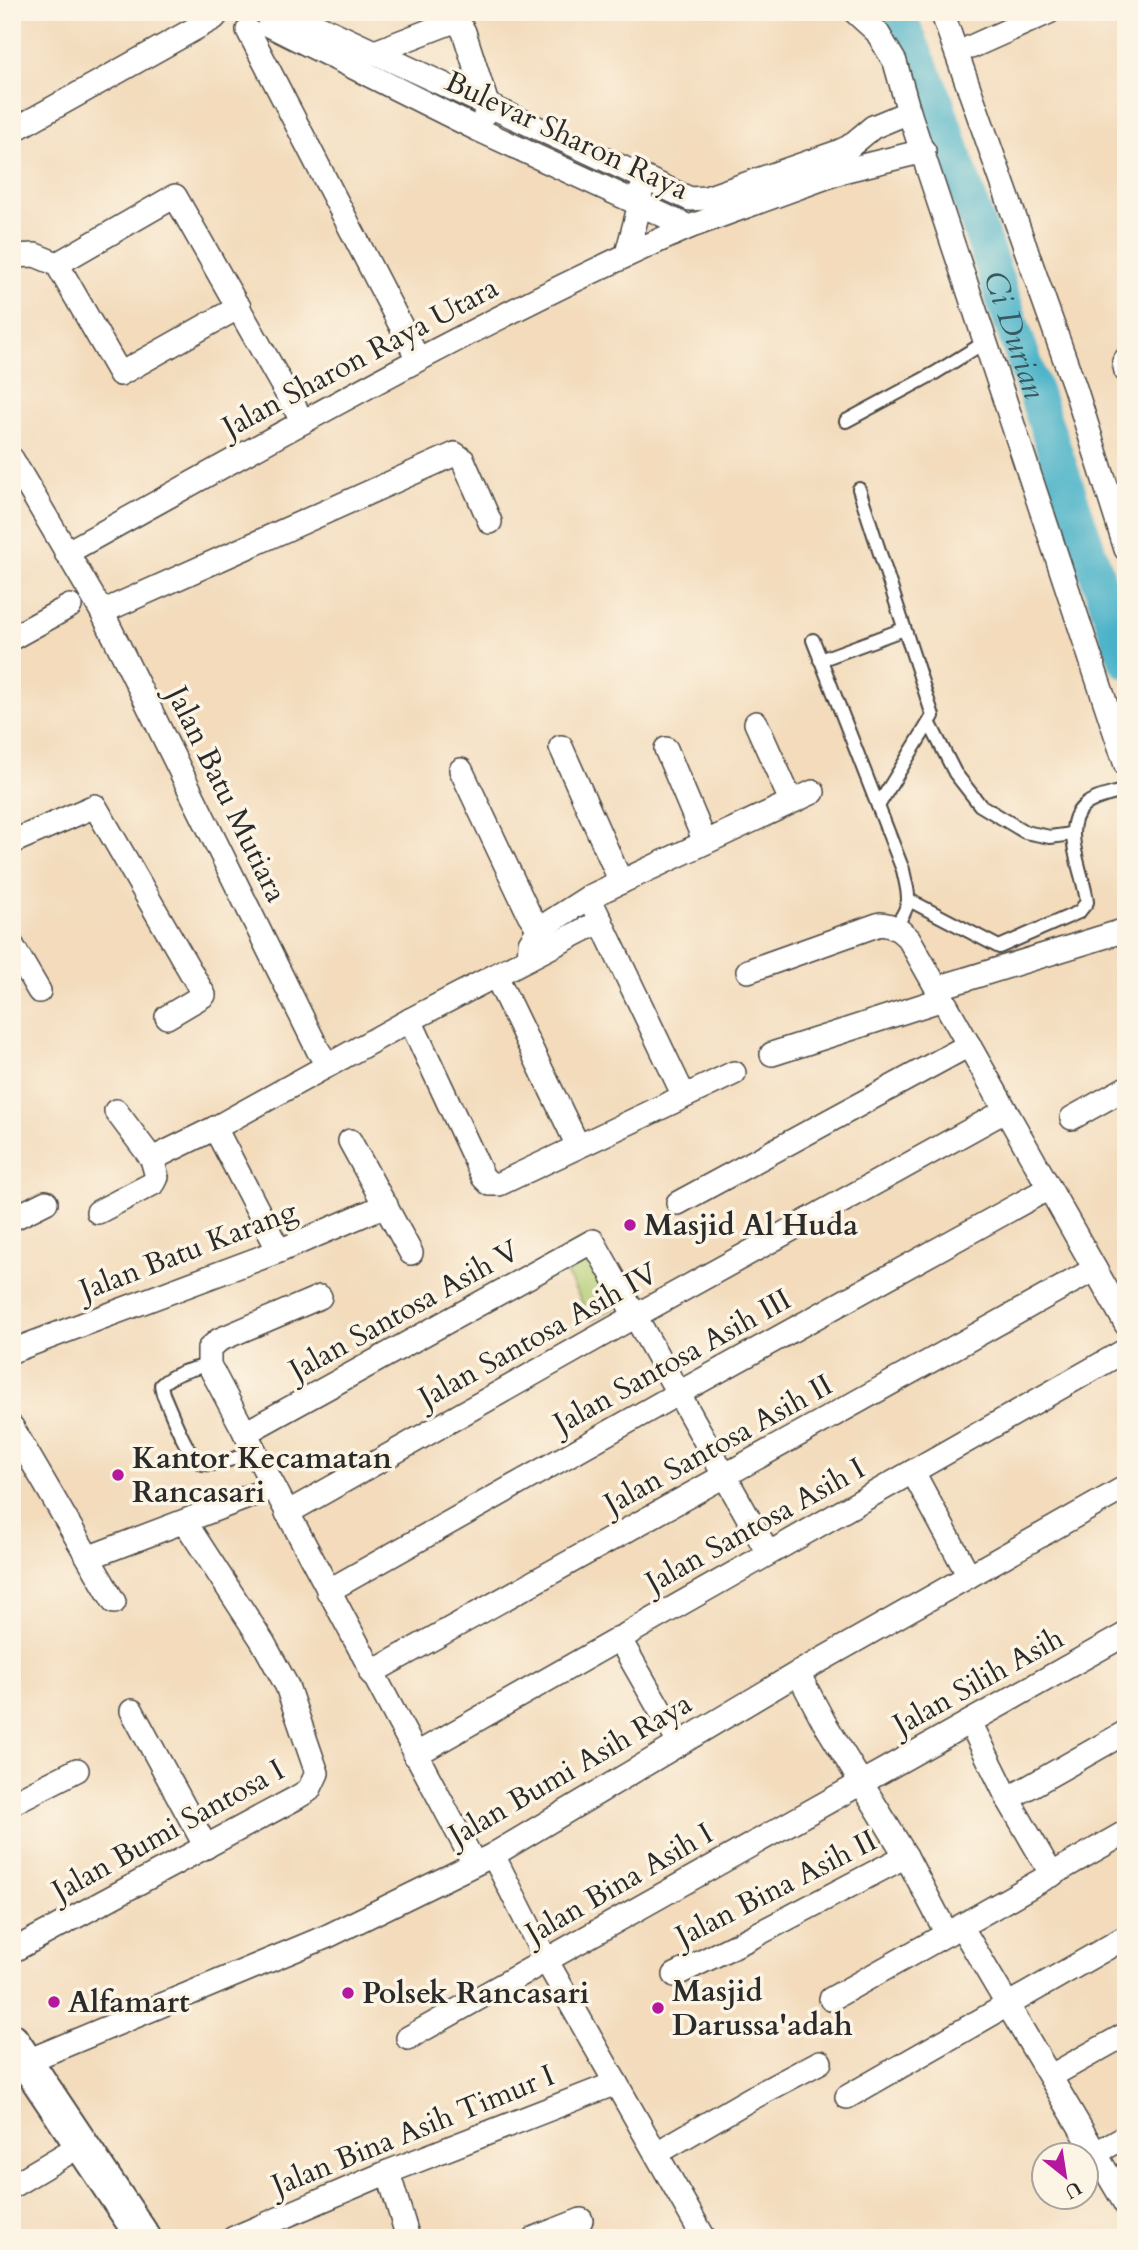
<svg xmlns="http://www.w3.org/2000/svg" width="1138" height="2250" font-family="Cardo,serif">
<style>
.green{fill:#b1cb71;stroke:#6e7b4e;stroke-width:2}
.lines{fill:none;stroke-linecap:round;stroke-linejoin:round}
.river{stroke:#4ab2c9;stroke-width:35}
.lane-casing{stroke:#494541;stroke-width:16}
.street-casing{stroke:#494541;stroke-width:26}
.secondary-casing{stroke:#494541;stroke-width:37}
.lane{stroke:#fff;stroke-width:12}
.street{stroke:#fff;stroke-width:23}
.secondary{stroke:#fff;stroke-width:33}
.poi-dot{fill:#b5179e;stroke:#fcf5e5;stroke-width:2.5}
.labels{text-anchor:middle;stroke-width:7;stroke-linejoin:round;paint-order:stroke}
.street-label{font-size:30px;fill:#2b2b2b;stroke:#fcf5e5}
.poi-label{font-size:30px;font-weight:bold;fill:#2b2b2b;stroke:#fcf5e5;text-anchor:start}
.water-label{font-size:32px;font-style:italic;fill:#365a62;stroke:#fcf5e5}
</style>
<rect width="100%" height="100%" fill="#fcf5e5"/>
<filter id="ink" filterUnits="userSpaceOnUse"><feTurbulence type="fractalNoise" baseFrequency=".0143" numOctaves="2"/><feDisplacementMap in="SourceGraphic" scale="14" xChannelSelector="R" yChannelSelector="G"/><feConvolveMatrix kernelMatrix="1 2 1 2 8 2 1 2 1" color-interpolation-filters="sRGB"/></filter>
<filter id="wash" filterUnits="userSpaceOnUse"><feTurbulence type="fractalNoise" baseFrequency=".00686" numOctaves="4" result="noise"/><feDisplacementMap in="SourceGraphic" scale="28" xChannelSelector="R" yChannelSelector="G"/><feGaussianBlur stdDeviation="1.57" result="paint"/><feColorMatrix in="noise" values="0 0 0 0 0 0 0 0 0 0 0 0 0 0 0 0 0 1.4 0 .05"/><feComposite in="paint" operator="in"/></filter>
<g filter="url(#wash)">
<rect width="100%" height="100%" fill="#f3dbbc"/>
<polygon class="green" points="589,1246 621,1304 592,1320 560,1262"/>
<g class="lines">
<path class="river" id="s1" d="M895 12 898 14 935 98 1126 661"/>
</g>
</g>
<g filter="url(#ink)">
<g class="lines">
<defs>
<g id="lane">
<polyline points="846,421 935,373 987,341"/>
<polyline points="859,489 933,716 878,806"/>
<path d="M813 640 903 870C909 898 913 902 895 927"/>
<polyline points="820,660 904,629"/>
<polyline points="930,724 955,773 980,805 1025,832 1050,837 1072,834"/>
<path d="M909 900 999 947 1079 912 1087 902C1084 873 1059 827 1084 806 1093 797 1114 794 1126 790"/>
<path d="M209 1365C192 1369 173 1373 161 1385L163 1394C170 1409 187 1456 200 1463 210 1469 244 1455 254 1451"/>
</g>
<g id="street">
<polyline points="288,12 690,199 706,198 838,152 849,147 873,127 909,112"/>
<polyline points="855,12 877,32 895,62 909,112 1126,765"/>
<polyline points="942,12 1075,388 1126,549"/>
<polyline points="269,25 477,129 689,227 846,170 924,151"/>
<polyline points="248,30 418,359"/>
<polyline points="971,47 1049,12"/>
<polyline points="372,53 452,22 460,25 464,32 488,107 485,114"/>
<polyline points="12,131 214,18 219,12"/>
<polyline points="627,254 640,204 641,191"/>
<polyline points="12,256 35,255 57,264 120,374 239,307"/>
<polyline points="57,264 175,196 303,422"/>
<polyline points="1126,359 1124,362 1126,371"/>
<polyline points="12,459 102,612 318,1050 328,1065"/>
<path d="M66 553C271 440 475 322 689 227"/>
<polyline points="102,612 455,454 463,460 490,522"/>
<polyline points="12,638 70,606"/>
<polyline points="756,723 791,801"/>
<polyline points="561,747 621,882"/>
<polyline points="666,749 705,842"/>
<polyline points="461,770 529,914 539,929"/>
<polyline points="12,842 95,806 204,995 167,1017"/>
<polyline points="589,897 684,1096"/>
<polyline points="12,945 39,991"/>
<polyline points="529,958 601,921"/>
<path d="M748 971 880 924C894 925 900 930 909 939L1126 1324"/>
<polyline points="496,976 578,1146"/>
<polyline points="937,988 1126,930"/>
<polyline points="410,1020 483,1177 490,1184 499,1184 734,1073"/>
<polyline points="772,1054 943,999"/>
<polyline points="116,1111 152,1159 215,1128 410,1020 529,958 530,943 539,929 589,897 813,792"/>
<polyline points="1072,1118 1126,1088"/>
<polyline points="215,1128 279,1251"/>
<polyline points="350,1141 411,1253"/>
<polyline points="678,1203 969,1045"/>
<polyline points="98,1212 154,1183 157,1177 152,1159"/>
<polyline points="12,1219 46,1202"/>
<polyline points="320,1297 219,1340 209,1349 209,1365 474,1863"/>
<polyline points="12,1351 279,1251 386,1205"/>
<polyline points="12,1427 114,1602"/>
<polyline points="245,1433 593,1241 768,1553"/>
<polyline points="913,1472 969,1576"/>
<polyline points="287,1513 635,1316 1005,1111"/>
<polyline points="90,1557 274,1487"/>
<polyline points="328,1591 677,1394 1049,1188"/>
<polyline points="619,1638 679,1743"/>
<polyline points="371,1673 1095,1269"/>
<polyline points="798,1673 824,1722 906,1856 947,1934"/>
<polyline points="132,1711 206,1847"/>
<polyline points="970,1722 1008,1799 1052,1875"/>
<polyline points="415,1755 1126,1350"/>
<polyline points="1008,1799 1126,1732"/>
<polyline points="12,1803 77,1770"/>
<polyline points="493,1855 546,1960 704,2238"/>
<polyline points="961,1926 1126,1832"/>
<polyline points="12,1951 296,1798 309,1790 317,1773 287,1686 263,1642 185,1522"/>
<polyline points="675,1975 752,1937 906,1856"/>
<polyline points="831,1999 961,1926 1126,2205"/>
<polyline points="408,2038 1126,1634"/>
<polyline points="25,2062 328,1936 493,1855 798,1673 1126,1487"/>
<polyline points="1051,2076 1126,2034"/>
<polyline points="847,2097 1126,1937"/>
<polyline points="657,2153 750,2099 820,2062"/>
<polyline points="1096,2153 1126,2136"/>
<polyline points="388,2172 408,2238"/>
<polyline points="12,2186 81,2145"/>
<polyline points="234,2238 388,2172 616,2083"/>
<polyline points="535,2238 581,2220"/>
</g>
<polyline id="secondary" points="12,2041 144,2238"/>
</defs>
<use href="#lane" class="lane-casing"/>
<use href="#street" class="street-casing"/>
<use href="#secondary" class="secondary-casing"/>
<use href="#lane" class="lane"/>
<use href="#street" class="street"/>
<use href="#secondary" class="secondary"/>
</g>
</g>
<g class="poi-dot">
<circle cx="630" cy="1225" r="7"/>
<circle cx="118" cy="1475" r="7"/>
<circle cx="348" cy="1993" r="7"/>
<circle cx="54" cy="2002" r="7"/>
<circle cx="658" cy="2008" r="7"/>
</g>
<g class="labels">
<g class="street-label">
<text transform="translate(567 135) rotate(25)" y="10">Bulevar Sharon Raya</text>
<text transform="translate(360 357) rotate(-28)" y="10">Jalan Sharon Raya Utara</text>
<text transform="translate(227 794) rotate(64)" y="10">Jalan Batu Mutiara</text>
<text transform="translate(188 1250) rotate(-21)" y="10">Jalan Batu Karang</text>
<text transform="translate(404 1310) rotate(-29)" y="10">Jalan Santosa Asih V</text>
<text transform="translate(538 1335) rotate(-29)" y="10">Jalan Santosa Asih IV</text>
<text transform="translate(672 1361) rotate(-29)" y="10">Jalan Santosa Asih III</text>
<text transform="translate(718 1444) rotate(-29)" y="10">Jalan Santosa Asih II</text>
<text transform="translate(755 1525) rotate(-29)" y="10">Jalan Santosa Asih I</text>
<text transform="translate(978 1681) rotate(-29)" y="10">Jalan Silih Asih</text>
<text transform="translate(570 1769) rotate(-30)" y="10">Jalan Bumi Asih Raya</text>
<text transform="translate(168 1830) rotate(-29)" y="10">Jalan Bumi Santosa I</text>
<text transform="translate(619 1883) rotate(-30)" y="10">Jalan Bina Asih I</text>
<text transform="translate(776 1888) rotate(-27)" y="10">Jalan Bina Asih II</text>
<text transform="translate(413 2130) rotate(-22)" y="10">Jalan Bina Asih Timur I</text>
</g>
<g class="poi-label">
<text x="644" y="1235">Masjid Al Huda</text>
<text x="132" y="1468">Kantor Kecamatan<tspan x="132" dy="34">Rancasari</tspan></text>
<text x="672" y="2001">Masjid<tspan x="672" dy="34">Darussa'adah</tspan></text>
<text x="362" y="2003">Polsek Rancasari</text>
<text x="68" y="2012">Alfamart</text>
</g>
<g class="water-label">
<text dy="11" stroke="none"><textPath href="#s1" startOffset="345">Ci Durian</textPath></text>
</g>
</g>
<rect width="1138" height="2250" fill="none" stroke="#fcf5e5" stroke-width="42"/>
<g transform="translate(1065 2176) rotate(150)"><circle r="33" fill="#fcf5e5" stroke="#a8a49b" stroke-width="2"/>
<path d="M0-5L12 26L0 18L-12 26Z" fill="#b5179e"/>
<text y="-10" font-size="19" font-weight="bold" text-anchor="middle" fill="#2b2b2b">U</text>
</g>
</svg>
